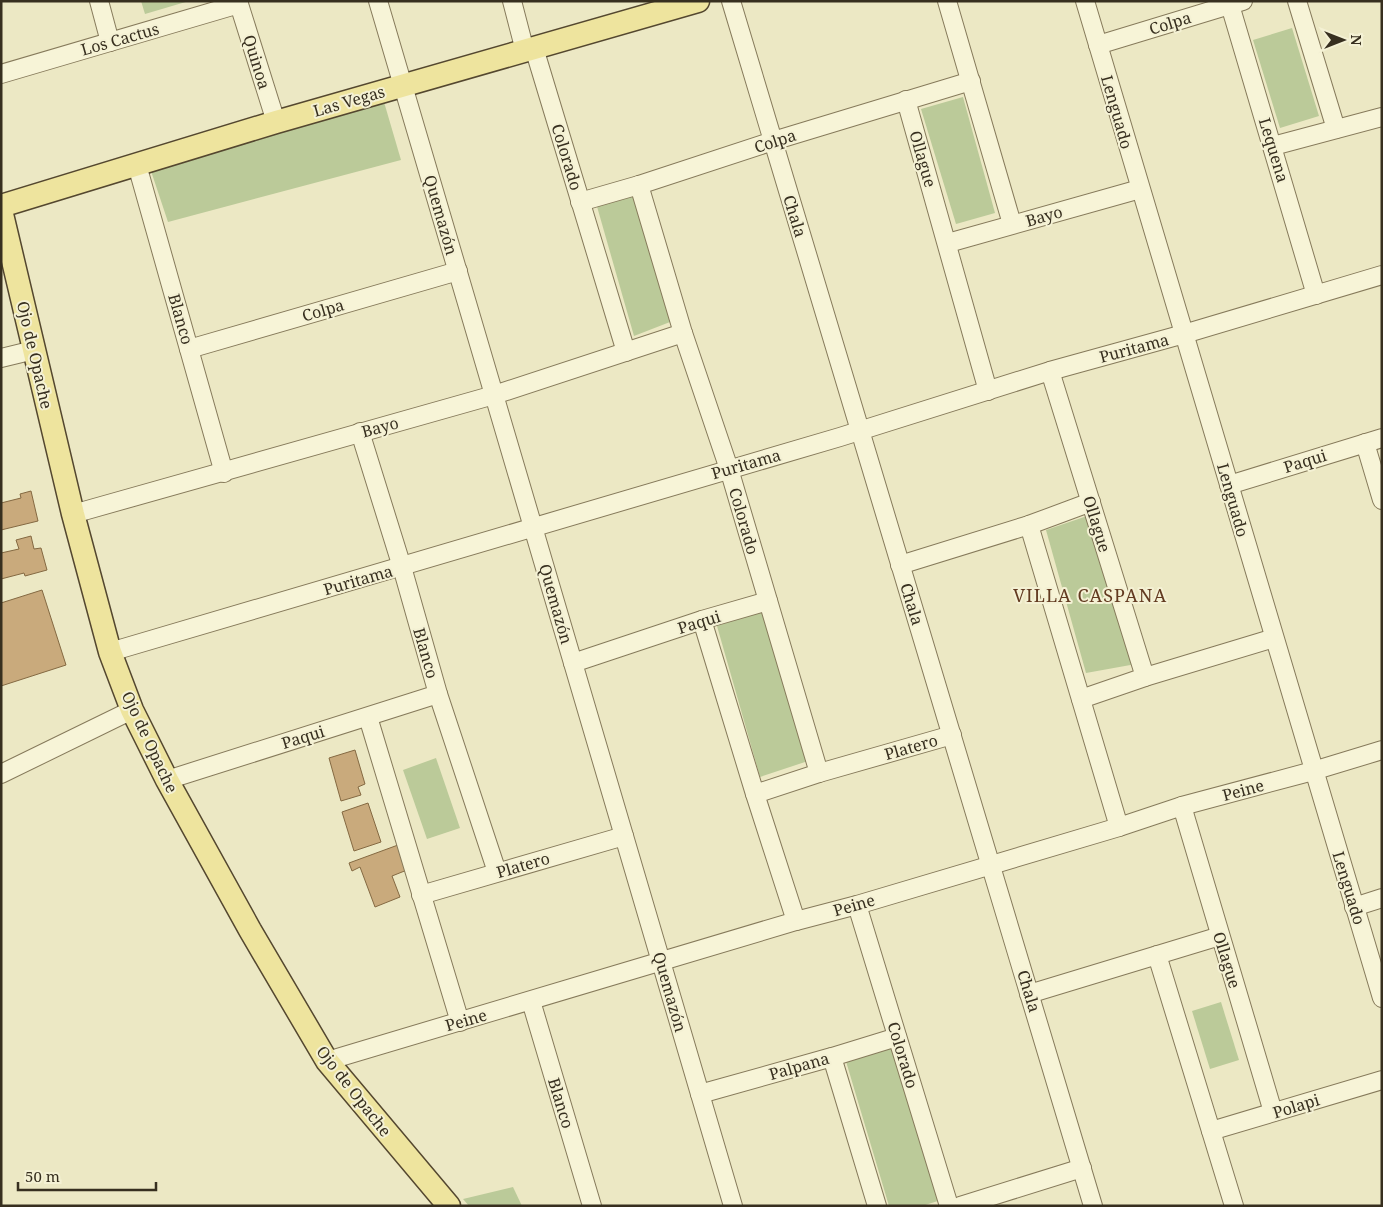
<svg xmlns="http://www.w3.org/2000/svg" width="1383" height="1207" font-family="'Noto Serif',serif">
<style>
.green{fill:#bbca99}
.building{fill:#c9aa7c;stroke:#846942}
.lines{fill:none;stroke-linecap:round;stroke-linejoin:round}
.minor-casing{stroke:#867a5b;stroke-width:20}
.major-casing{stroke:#54472f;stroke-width:25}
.minor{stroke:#f7f4d7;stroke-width:18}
.major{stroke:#eee49e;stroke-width:22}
.labels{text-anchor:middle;stroke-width:4;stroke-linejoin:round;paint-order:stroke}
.street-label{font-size:16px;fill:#372f1f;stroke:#f4f1d4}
.neighbourhood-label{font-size:18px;letter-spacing:1px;fill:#623a20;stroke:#f4f1d4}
</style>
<rect width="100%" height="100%" fill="#ece8c4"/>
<g class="green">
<polygon points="141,1 189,1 145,14"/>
<polygon points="1292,28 1319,116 1280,128 1253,40"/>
<polygon points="963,97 995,213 956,224 921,109"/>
<polygon points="384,102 401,160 168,222 150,168"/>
<polygon points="634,189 670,322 634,336 596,203"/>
<polygon points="1090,515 1136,664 1086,673 1046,530"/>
<polygon points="764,610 808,761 760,777 717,626"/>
<polygon points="436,758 460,828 427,839 403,770"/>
<polygon points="1221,1002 1239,1060 1210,1069 1192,1011"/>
<polygon points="896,1043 941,1200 922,1206 889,1206 845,1058"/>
<polygon points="513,1187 522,1206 469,1206 463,1199"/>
</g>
<g class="building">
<polygon points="31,491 38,521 1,530 1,503 21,498 20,494"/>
<polygon points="31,536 34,549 41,548 47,570 25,576 24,573 1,579 1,553 19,549 16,540"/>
<polygon points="42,590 66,665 1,686 1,603"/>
<polygon points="355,750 365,784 358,787 361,795 341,801 329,758"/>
<polygon points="368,803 381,842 354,851 342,812"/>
<polygon points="398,845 407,870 392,876 400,897 375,907 360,867 352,871 349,863"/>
</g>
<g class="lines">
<defs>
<g id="minor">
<polyline points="99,1 110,42"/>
<polyline points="238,1 276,122"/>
<polyline points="378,1 733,1206"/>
<polyline points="512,1 525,51"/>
<polyline points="731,1 1093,1206"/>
<polyline points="947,1 1012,224"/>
<polyline points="1085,1 1382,998"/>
<polyline points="1297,1 1336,129"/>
<polyline points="1230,5 1316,295"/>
<polyline points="1098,45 1243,1"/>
<polyline points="534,48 626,352"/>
<polyline points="1,74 239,4"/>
<polyline points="906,100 988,391"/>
<polyline points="1273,146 1382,117"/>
<polyline points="137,165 224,473"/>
<polyline points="639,185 683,333 729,469 819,773"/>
<polyline points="580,202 639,185 773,141 971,81"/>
<polyline points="948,243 1140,189"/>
<polyline points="189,349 458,271"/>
<polyline points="1,358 34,350"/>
<polyline points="1050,371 1145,677"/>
<polyline points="360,432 402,567 438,694 497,872"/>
<polyline points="1365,443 1382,500"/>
<polyline points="1229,485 1382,438"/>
<polyline points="73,514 494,395 683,333"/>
<polyline points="1029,525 1119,827"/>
<polyline points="900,565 1029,525 1091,502"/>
<polyline points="702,620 755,794 796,921"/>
<polyline points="110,652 840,437 1050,371 1184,334 1382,275"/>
<polyline points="573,663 702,620 768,601"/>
<polyline points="1081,699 1145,677 1274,638"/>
<polyline points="368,717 460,1022"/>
<polyline points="1,774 132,710"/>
<polyline points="167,780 438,694"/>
<polyline points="755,794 819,773 952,735"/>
<polyline points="1182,806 1273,1112"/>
<polyline points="421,895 624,836"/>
<polyline points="857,905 949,1206"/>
<polyline points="1354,907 1382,898"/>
<polyline points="1157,955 1234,1206"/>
<polyline points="1029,994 1220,936"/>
<polyline points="531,1001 592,1206"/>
<polyline points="832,1057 877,1206"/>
<polyline points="327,1061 796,921 857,905 1119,827 1182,806 1313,771 1382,750"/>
<polyline points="700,1094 832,1057 897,1037"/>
<polyline points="1211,1131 1382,1080"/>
<polyline points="960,1206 1082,1168"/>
</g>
<g id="major">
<polyline points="1,206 276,122 698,1"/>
<polyline points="1,210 73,514 110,652 132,710 167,780 250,930 327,1061 449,1206"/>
</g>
</defs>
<use href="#minor" class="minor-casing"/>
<use href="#major" class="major-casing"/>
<use href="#minor" class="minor"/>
<use href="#major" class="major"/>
</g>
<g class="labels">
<g class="street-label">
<text transform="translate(1170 23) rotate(-17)" y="6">Colpa</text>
<text transform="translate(120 39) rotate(-16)" y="6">Los Cactus</text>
<text transform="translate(257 62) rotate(73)" y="6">Quinoa</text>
<text transform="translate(349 101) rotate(-16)" y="6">Las Vegas</text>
<text transform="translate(1117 112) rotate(74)" y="6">Lenguado</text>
<text transform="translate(775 141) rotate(-18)" y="6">Colpa</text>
<text transform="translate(1274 150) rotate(73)" y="6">Lequena</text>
<text transform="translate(567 157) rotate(73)" y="6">Colorado</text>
<text transform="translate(923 159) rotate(74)" y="6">Ollague</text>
<text transform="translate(441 215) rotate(74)" y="6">Quemazón</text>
<text transform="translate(795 216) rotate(73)" y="6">Chala</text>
<text transform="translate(1044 216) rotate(-16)" y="6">Bayo</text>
<text transform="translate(323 310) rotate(-16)" y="6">Colpa</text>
<text transform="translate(181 319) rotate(74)" y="6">Blanco</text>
<text transform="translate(1134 348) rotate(-15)" y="6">Puritama</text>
<text transform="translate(35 355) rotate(77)" y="6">Ojo de Opache</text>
<text transform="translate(380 427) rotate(-15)" y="6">Bayo</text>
<text transform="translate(1305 461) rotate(-17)" y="6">Paqui</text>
<text transform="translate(746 464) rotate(-16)" y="6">Puritama</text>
<text transform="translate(1233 500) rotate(74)" y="6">Lenguado</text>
<text transform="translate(744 521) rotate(74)" y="6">Colorado</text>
<text transform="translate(1097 524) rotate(73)" y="6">Ollague</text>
<text transform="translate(358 580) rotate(-16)" y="6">Puritama</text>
<text transform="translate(556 604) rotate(74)" y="6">Quemazón</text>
<text transform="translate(912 604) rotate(73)" y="6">Chala</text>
<text transform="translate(699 622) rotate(-17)" y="6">Paqui</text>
<text transform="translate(426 653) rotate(74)" y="6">Blanco</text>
<text transform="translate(303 737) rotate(-17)" y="6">Paqui</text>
<text transform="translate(150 742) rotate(65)" y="6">Ojo de Opache</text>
<text transform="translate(911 747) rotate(-16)" y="6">Platero</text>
<text transform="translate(1243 790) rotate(-15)" y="6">Peine</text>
<text transform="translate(523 865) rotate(-16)" y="6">Platero</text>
<text transform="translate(1349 888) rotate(73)" y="6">Lenguado</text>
<text transform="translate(854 905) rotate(-16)" y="6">Peine</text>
<text transform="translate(1227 960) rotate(73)" y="6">Ollague</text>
<text transform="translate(1029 991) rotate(73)" y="6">Chala</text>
<text transform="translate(670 992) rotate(74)" y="6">Quemazón</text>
<text transform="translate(466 1020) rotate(-16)" y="6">Peine</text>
<text transform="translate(903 1055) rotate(73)" y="6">Colorado</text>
<text transform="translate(799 1066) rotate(-16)" y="6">Palpana</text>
<text transform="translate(354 1091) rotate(52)" y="6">Ojo de Opache</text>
<text transform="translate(561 1103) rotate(73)" y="6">Blanco</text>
<text transform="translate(1296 1106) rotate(-17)" y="6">Polapi</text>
</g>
<g class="neighbourhood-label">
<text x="1090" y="602">VILLA CASPANA</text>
</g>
</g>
<rect width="1383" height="1207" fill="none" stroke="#372f1f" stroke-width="5"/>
<g transform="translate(1343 40) rotate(90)" stroke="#f4f1d4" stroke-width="4" paint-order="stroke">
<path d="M0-4L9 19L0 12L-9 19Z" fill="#372f1f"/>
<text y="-8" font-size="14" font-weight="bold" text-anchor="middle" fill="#372f1f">N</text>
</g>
<path d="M18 1182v8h138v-8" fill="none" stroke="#372f1f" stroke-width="2.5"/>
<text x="25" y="1182" font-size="15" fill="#372f1f" stroke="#f4f1d4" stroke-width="4" paint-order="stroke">50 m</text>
</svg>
